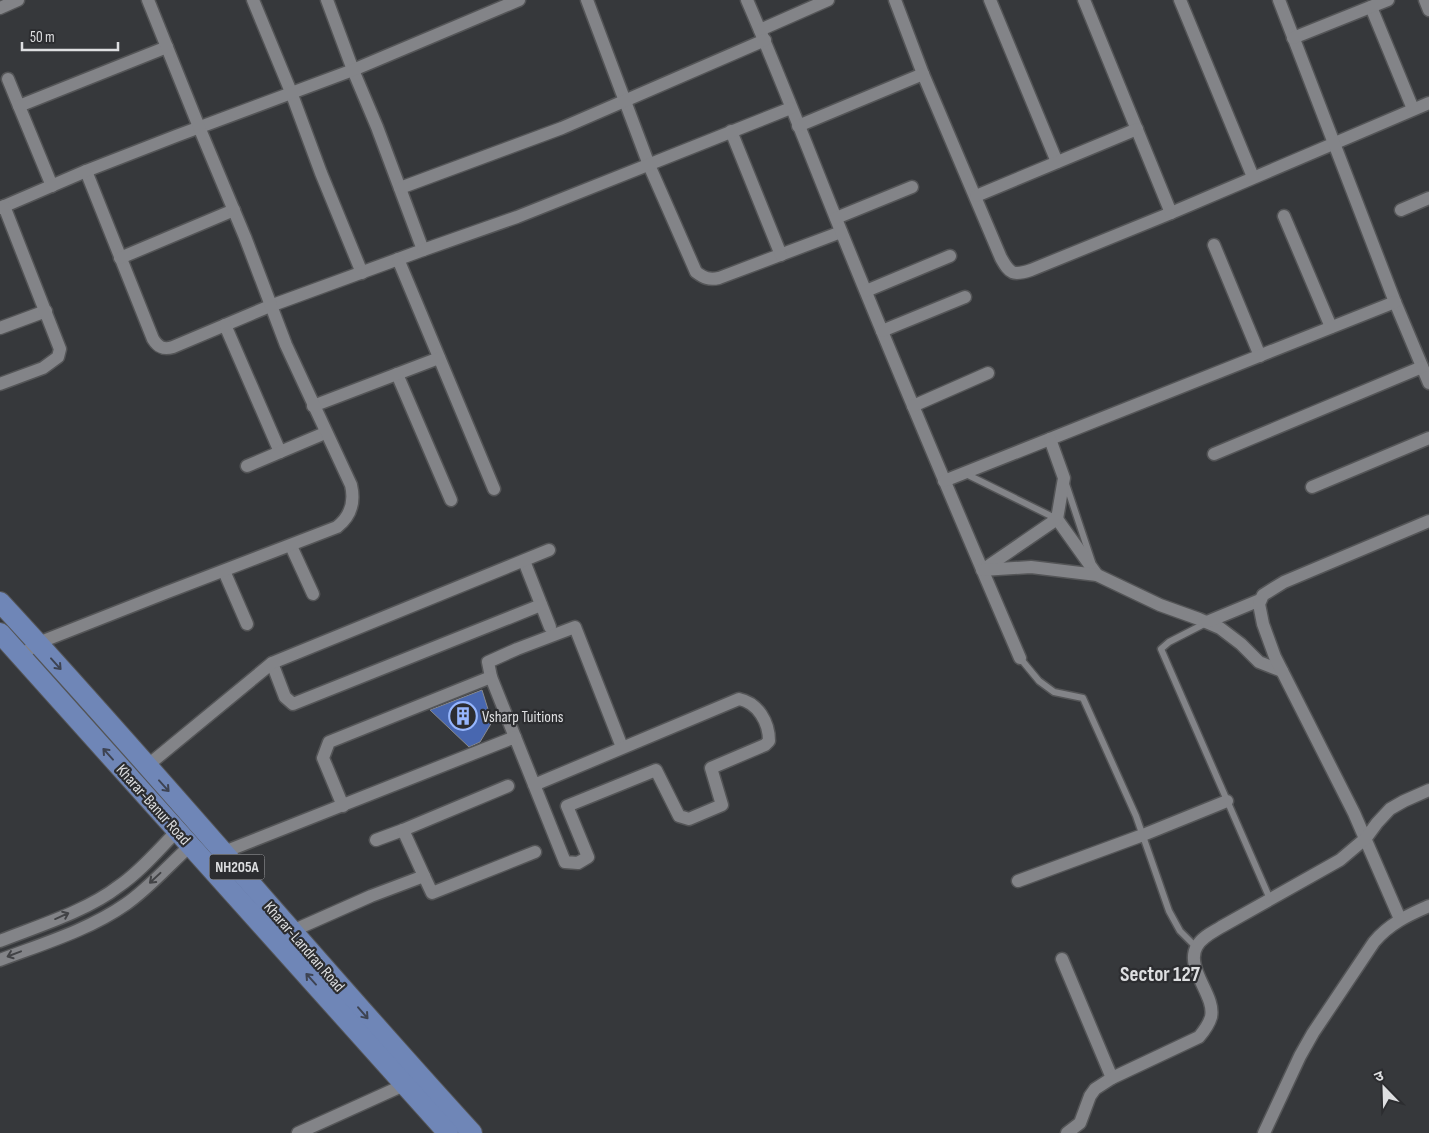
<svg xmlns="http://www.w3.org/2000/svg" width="1429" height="1133" font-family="'Sofia Sans Condensed','Noto Sans Devanagari',sans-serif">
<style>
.building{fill:#4867b0;stroke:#87898d}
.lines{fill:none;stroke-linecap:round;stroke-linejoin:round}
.service-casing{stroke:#545557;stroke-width:9}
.minor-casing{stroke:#545557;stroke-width:15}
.trunk-casing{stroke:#545557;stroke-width:22}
.service{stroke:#838488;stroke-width:6}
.minor{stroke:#838488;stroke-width:12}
.trunk{stroke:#6f86b7;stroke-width:20}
.oneway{stroke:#3d4352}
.oneway2{stroke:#424346}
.labels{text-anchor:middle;stroke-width:4.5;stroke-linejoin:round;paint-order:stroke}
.shield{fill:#2c2d30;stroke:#a9aaac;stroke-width:1}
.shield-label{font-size:15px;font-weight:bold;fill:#dedfe1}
.poi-label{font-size:16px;fill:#dedfe1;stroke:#2c2d30;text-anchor:start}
.street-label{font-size:16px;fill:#dedfe1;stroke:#2c2d30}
.district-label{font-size:21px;font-weight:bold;fill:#dedfe1;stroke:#2c2d30}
</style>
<rect width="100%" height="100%" fill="#36383b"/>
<polygon class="building" points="482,690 492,722 480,742 469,747 430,710"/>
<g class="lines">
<defs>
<g id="service">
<polyline points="966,474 1057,519"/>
<polyline points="1066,484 1092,562"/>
<polyline points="1206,623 1169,642 1161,649 1270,899"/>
<polyline points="1020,658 1039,681 1054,692 1083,698 1136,816 1169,911 1180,931 1196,947"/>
</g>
<g id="minor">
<polyline points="253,0 291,92 321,173 362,273"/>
<path d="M587 0 649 165 696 272C704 278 709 280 719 278L841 232"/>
<path d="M747 0C780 76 810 154 841 231 899 374 959 516 1020 658"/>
<path d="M895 0 923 74 1001 258C1010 274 1013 276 1031 270L1171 213 1429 103"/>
<polyline points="990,0 1057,162"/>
<polyline points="1084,0 1171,213"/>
<polyline points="1180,0 1253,177"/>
<polyline points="1279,0 1395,302 1429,383"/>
<polyline points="1425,0 1429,10"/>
<polyline points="1371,7 1413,109"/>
<polyline points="0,8 18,0"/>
<polyline points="760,30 828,0"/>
<polyline points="1293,38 1388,0"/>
<polyline points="8,79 19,106"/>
<polyline points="798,126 923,74"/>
<polyline points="731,131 781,255"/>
<path d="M86 171 153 339C158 347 163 350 173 347L270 306 423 250 377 127 353 70 327 0"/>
<polyline points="52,186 19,106 167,47"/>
<polyline points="400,188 562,128 765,40"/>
<polyline points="976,196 1137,129"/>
<polyline points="0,208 86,171 176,136 353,70 519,0"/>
<polyline points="1401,210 1429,198"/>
<polyline points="1284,216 1331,327"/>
<polyline points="836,218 912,187"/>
<polyline points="1214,245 1260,356"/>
<polyline points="423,250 517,217 791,108"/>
<polyline points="120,258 234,210"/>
<polyline points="398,259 494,489"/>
<polyline points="866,291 950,256"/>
<polyline points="225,325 280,452"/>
<polyline points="0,328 46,311"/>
<polyline points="882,331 965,297"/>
<polyline points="397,374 451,500"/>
<polyline points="0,384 43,368 58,357 60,349 4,206"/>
<polyline points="313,406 439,358"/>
<polyline points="913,406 988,373"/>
<polyline points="1214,454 1422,367"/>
<polyline points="247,466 325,433"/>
<polyline points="944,481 1395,302"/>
<polyline points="1312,487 1429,438"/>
<polyline points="1057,519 1097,575"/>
<polyline points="291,546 313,594"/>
<polyline points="524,561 550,627"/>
<polyline points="984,569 1057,519 1064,478 1050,439"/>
<polyline points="982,570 1031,567 1097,575 1160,605 1199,619 1220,628 1241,644 1259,662 1282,671"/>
<polyline points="224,571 247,624"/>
<polyline points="1207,622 1260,600"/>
<path d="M19 657 38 643 165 593 337 527C351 516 355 502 351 485L286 345 245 237 199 127 148 0"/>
<polyline points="272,663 285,697 293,704 541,605"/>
<polyline points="491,677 488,662 517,649 575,627 622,747"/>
<polyline points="147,766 272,663 549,550"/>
<polyline points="343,806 323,758 329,742 491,677 515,737"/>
<polyline points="376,840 403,830"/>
<path d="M224 852 515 737 565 862 578 863 588 857 567 806 656 770 679 816 689 819 722 805 711 768 765 745 769 741C769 722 758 703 739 699L534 785"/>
<polyline points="424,876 432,893 535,852"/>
<polyline points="1018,881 1143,835 1227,801"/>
<polyline points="1400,919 1354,813 1275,657 1263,624 1259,604 1263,595 1284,582 1429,521"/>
<polyline points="292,931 371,896 424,876 403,830 508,786"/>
<path d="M0 941C38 926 87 911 119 886 141 871 159 849 178 830"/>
<polyline points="1062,959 1112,1078"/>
<path d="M0 960C42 944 89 930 126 904 148 889 171 863 191 845"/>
<polyline points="298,1133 404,1085"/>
<path d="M1067 1133 1080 1123 1090 1096 1095 1089 1112 1078 1199 1037C1204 1031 1209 1024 1211 1017 1216 995 1184 968 1197 946 1202 937 1213 932 1221 927L1340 860 1366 838 1377 823 1390 809 1404 801 1429 790"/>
<path d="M1264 1133 1300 1056 1313 1033 1374 942C1389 924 1408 915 1429 906"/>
</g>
<g id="trunk">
<path d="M0 602C161 776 312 958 472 1133"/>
<polyline points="0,633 448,1133"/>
</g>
</defs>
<use href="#service" class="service-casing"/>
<use href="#minor" class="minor-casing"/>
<use href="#trunk" class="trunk-casing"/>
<use href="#service" class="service"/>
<use href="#minor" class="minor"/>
<use href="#trunk" class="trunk"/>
</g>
<defs><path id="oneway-shaft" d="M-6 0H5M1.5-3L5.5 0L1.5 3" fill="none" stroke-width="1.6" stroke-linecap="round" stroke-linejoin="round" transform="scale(1.25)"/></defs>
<g class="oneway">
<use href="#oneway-shaft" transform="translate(56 664) rotate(48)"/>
<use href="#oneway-shaft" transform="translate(108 754) rotate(-132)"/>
<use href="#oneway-shaft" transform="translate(164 786) rotate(48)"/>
<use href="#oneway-shaft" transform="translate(311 979) rotate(-132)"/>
<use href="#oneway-shaft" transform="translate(363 1013) rotate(49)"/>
</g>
<g class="oneway2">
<use href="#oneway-shaft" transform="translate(155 878) rotate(137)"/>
<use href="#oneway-shaft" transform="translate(62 916) rotate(-24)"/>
<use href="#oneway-shaft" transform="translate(14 954) rotate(159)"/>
</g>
<defs>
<symbol id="building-ring" viewBox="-11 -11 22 22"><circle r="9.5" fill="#2c2d30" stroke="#96b6fd" stroke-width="1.5"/><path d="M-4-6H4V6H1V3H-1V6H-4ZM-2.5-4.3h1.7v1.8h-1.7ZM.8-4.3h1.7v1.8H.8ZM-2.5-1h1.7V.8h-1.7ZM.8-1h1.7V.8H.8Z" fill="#96b6fd"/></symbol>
</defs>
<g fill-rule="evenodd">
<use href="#building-ring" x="447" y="700" width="32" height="32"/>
</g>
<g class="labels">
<rect class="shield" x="209.5" y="854.5" width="55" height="25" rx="4"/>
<g class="shield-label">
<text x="237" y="872">NH205A</text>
</g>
<g class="poi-label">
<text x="482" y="722">Vsharp Tuitions</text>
</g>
<g class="street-label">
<text transform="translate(154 804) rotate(48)" y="6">Kharar-Banur Road</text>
<text transform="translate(305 946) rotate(49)" y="6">Kharar-Landran Road</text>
</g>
<g class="district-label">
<text x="1160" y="981">Sector 127</text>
</g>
</g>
<g transform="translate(1384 1088) rotate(337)" stroke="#2c2d30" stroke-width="4" paint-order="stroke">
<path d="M0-4L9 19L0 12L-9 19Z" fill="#dedfe1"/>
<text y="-8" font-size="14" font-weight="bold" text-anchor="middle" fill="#dedfe1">उ</text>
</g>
<path d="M22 42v8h96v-8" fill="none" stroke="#dedfe1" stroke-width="2.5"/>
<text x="30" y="42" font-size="15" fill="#dedfe1" stroke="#2c2d30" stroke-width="4" paint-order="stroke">50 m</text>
</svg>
